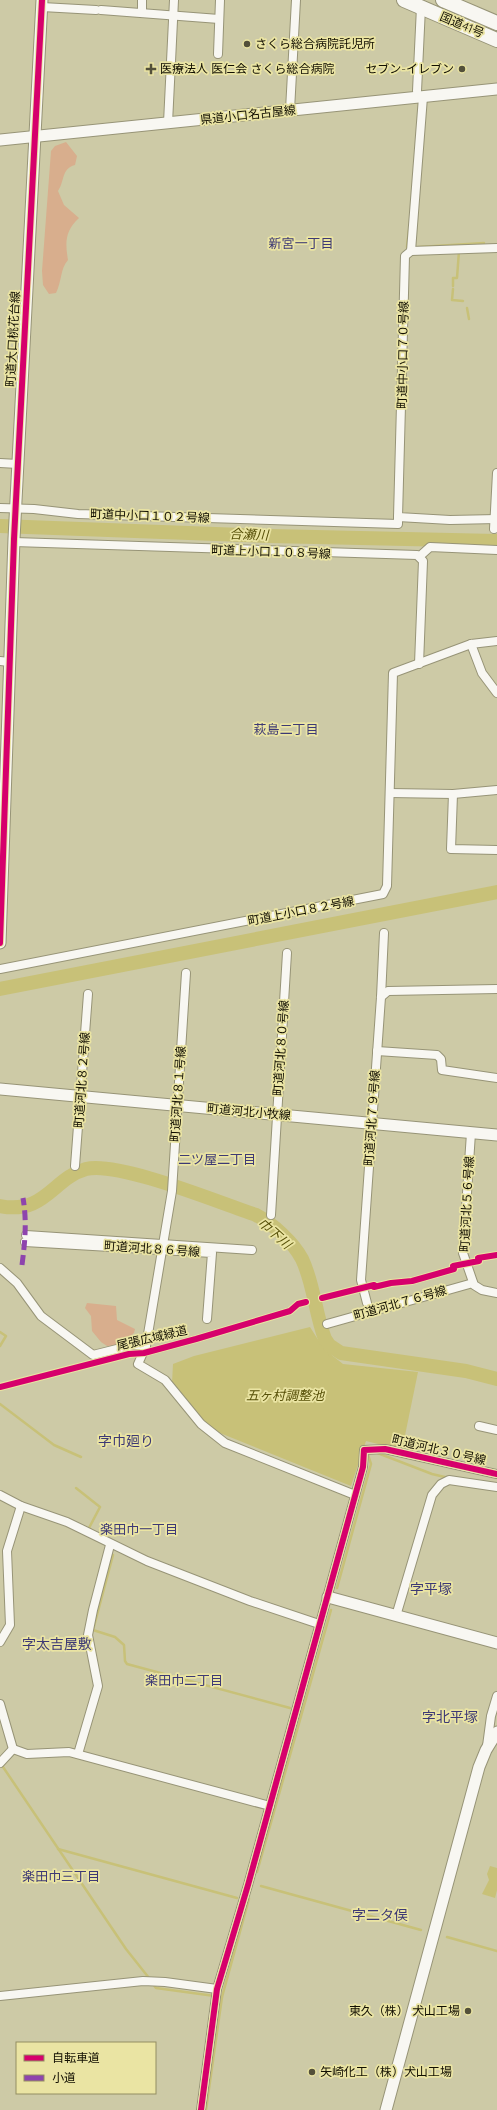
<svg xmlns="http://www.w3.org/2000/svg" width="497" height="2110" font-family="Quicksand,'Noto Sans JP',sans-serif">
<style>
.green{fill:#d8ae8d}
.water{fill:#c8c178}
.lines{fill:none;stroke-linecap:round;stroke-linejoin:round}
.stream{stroke:#c8c178;stroke-width:2.5}
.river{stroke:#c8c178;stroke-width:14}
.street-casing{stroke:#979477;stroke-width:10}
.secondary-casing{stroke:#979477;stroke-width:13}
.highway-casing{stroke:#979477;stroke-width:16}
.street{stroke:#f8f7f2;stroke-width:8}
.secondary{stroke:#f8f7f2;stroke-width:11}
.highway{stroke:#f8f7f2;stroke-width:14}
.quiet{stroke:#8e44ad;stroke-width:5;stroke-dasharray:10 5;stroke-linecap:butt}
.cycleway-casing{stroke:#eae4a3;stroke-width:8}
.cycleway{stroke:#d6006c;stroke-width:6}
.poi-dot{fill:#53503a;stroke:#eae4a3;stroke-width:1.5}
.labels{text-anchor:middle;stroke-width:3.5;stroke-linejoin:round;paint-order:stroke}
.street-label{font-size:12px;fill:#110e00;stroke:#eae4a3}
.poi-label{font-size:12px;fill:#110e00;stroke:#eae4a3;text-anchor:start}
.neighbourhood-label{font-size:13px;fill:#3d3975;stroke:#eae4a3}
.water-label{font-size:13px;font-style:italic;fill:#564f07;stroke:#eae4a3}
.quarter-label{font-size:14px;fill:#3d3975;stroke:#eae4a3}
</style>
<rect width="100%" height="100%" fill="#cdcaa6"/>
<g class="green">
<path d="M66 142 77 156 75 165C61 169 65 181 58 191L64 205 79 218C65 231 65 242 68 260 60 269 62 281 56 293L49 294 43 285 42 271 51 151 55 146Z"/>
<polygon points="87,1303 116,1306 117,1320 135,1329 134,1333 119,1345 107,1346 101,1342 92,1331 91,1316 85,1308"/>
</g>
<g class="water">
<polygon points="310,1327 324,1349 343,1364 418,1372 402,1450 366,1441 351,1486 210,1429 172,1383 173,1364 194,1356"/>
<polygon points="490,1866 497,1868 497,1890 495,1898 482,1894 489,1880 487,1874"/>
</g>
<g class="lines">
<g class="stream">
<polyline points="407,247 409,230"/>
<polyline points="419,247 484,243"/>
<polyline points="453,286 453,278 457,278 459,251"/>
<polyline points="453,289 452,300 463,301"/>
<polyline points="467,308 469,319"/>
<polyline points="0,1332 6,1336 0,1346"/>
<polyline points="325,1339 330,1356"/>
<polyline points="0,1404 54,1445 81,1457"/>
<polyline points="375,1452 432,1474 449,1478"/>
<polyline points="76,1488 100,1507 89,1528 91,1530"/>
<polyline points="113,1555 93,1630 115,1637 124,1645 125,1661 127,1664 290,1708"/>
<polyline points="337,1588 371,1464 367,1452"/>
<polyline points="1,1764 126,1949 149,1978"/>
<polyline points="58,1849 237,1898"/>
<polyline points="257,1872 331,1610"/>
<polyline points="261,1886 421,1930"/>
<polyline points="447,1937 497,1951"/>
<polyline points="153,1984 156,1988 222,1997"/>
<polyline points="206,2110 222,1997 249,1899"/>
</g>
<g class="river">
<polyline points="0,526 269,536 497,541"/>
<polyline points="0,989 497,892"/>
<path d="M0 1206C45 1215 53 1178 86 1169 119 1161 220 1203 256 1215 273 1224 293 1242 302 1259 314 1284 315 1313 325 1339L329 1345 341 1353 466 1371 497 1379"/>
</g>
<defs>
<g id="street">
<polyline points="42,7 96,10"/>
<polyline points="101,10 219,19"/>
<polyline points="142,12 142,0"/>
<polyline points="218,54 220,0"/>
<polyline points="417,91 421,7"/>
<polyline points="423,97 411,251 405,256 398,517 450,520 497,519"/>
<polyline points="290,110 296,0"/>
<polyline points="168,123 174,0"/>
<polyline points="411,251 497,248"/>
<polyline points="0,463 18,464"/>
<polyline points="0,508 34,509 78,514 398,524 398,517"/>
<polyline points="494,529 497,473"/>
<polyline points="14,542 417,555 423,561 419,664"/>
<polyline points="420,556 430,547 497,550"/>
<polyline points="471,644 482,673 497,693"/>
<polyline points="0,661 9,662"/>
<polyline points="390,793 453,794 497,790"/>
<polyline points="453,794 451,849 497,850"/>
<polyline points="0,969 383,894 387,886 393,673 471,644 497,641"/>
<polyline points="186,973 172,1191 146,1346 138,1364 165,1380 201,1424 225,1443 355,1495"/>
<polyline points="381,997 388,991 497,989"/>
<polyline points="377,1051 437,1055 441,1059 442,1070 497,1078"/>
<polyline points="471,1133 463,1253 474,1285 482,1290 497,1293"/>
<polyline points="75,1166 88,994"/>
<polyline points="271,1215 287,953"/>
<polyline points="26,1235 252,1250"/>
<polyline points="25,1242 212,1253 207,1319"/>
<polyline points="0,1268 17,1283 41,1316 93,1355 133,1345 146,1346"/>
<polyline points="367,1303 361,1280 381,997 384,933"/>
<polyline points="327,1324 473,1283"/>
<polyline points="479,1426 497,1430"/>
<polyline points="0,1495 21,1506 67,1522 147,1561 250,1601 319,1624"/>
<polyline points="396,1616 432,1495 441,1484 449,1480 497,1487"/>
<polyline points="0,1642 10,1625 7,1551 21,1506"/>
<polyline points="0,1704 13,1749"/>
<polyline points="487,1746 491,1716 497,1696"/>
<polyline points="13,1749 27,1754 69,1752 270,1806"/>
<polyline points="78,1754 98,1686 88,1635 93,1610 110,1545"/>
<polyline points="0,1763 13,1749"/>
<polyline points="0,1996 143,1981 165,1982 217,1989"/>
<polyline points="201,2110 217,1989 248,1885 363,1467 364,1450 385,1449 497,1474"/>
</g>
<g id="secondary">
<polyline points="0,140 497,89"/>
<polyline points="0,943 14,539 42,0"/>
<polyline points="0,1089 497,1135"/>
<polyline points="328,1597 497,1643"/>
<polyline points="386,2110 479,1767 486,1750 497,1732"/>
</g>
<g id="highway">
<polyline points="404,0 497,40"/>
<polyline points="443,0 497,23"/>
</g>
</defs>
<use href="#street" class="street-casing"/>
<use href="#secondary" class="secondary-casing"/>
<use href="#highway" class="highway-casing"/>
<use href="#street" class="street"/>
<use href="#secondary" class="secondary"/>
<use href="#highway" class="highway"/>
<path class="quiet" d="M22 1265C25 1242 27 1221 23 1198"/>
<defs>
<g id="cycleway">
<polyline points="0,943 14,539 42,0"/>
<polyline points="322,1298 374,1285 374,1287 391,1283 412,1281 454,1269 453,1266 479,1261 478,1258 497,1255"/>
<polyline points="0,1387 129,1354 144,1353 196,1339 290,1311 298,1304 306,1302"/>
<polyline points="201,2110 217,1989 248,1885 363,1467 364,1450 385,1449 497,1474"/>
</g>
</defs>
<use href="#cycleway" class="cycleway-casing"/>
<use href="#cycleway" class="cycleway"/>
</g>
<g class="poi-dot">
<circle cx="247" cy="44" r="4"/>
<path d="M149 63h4v4h4v4h-4v4h-4v-4h-4v-4h4z"/>
<circle cx="462" cy="69" r="4"/>
<circle cx="468" cy="2011" r="4"/>
<circle cx="312" cy="2072" r="4"/>
</g>
<g class="labels">
<g class="street-label">
<text transform="translate(462 25) rotate(23)" y="4">国道41号</text>
<text transform="translate(248 115) rotate(-6)" y="4">県道小口名古屋線</text>
<text transform="translate(13 339) rotate(-87)" y="4">町道大口桃花台線</text>
<text transform="translate(403 355) rotate(-89)" y="4">町道中小口７０号線</text>
<text transform="translate(150 516) rotate(2)" y="4">町道中小口１０２号線</text>
<text transform="translate(271 552) rotate(2)" y="4">町道上小口１０８号線</text>
<text transform="translate(301 911) rotate(-11)" y="4">町道上小口８２号線</text>
<text transform="translate(281 1048) rotate(-86)" y="4">町道河北８０号線</text>
<text transform="translate(82 1080) rotate(-86)" y="4">町道河北８２号線</text>
<text transform="translate(178 1094) rotate(-86)" y="4">町道河北８１号線</text>
<text transform="translate(249 1112) rotate(5)" y="4">町道河北小牧線</text>
<text transform="translate(372 1118) rotate(-86)" y="4">町道河北７９号線</text>
<text transform="translate(467 1204) rotate(-87)" y="4">町道河北５６号線</text>
<text transform="translate(152 1249) rotate(4)" y="4">町道河北８６号線</text>
<text transform="translate(400 1303) rotate(-16)" y="4">町道河北７６号線</text>
<text transform="translate(152 1338) rotate(-13)" y="4">尾張広域緑道</text>
<text transform="translate(439 1450) rotate(13)" y="4">町道河北３０号線</text>
</g>
<g class="poi-label">
<text x="255" y="48">さくら総合病院託児所</text>
<text x="160" y="73">医療法人 医仁会 さくら総合病院</text>
<text x="454" y="73" text-anchor="end">セブン-イレブン</text>
<text x="460" y="2015" text-anchor="end">東久（株） 犬山工場</text>
<text x="320" y="2076">矢崎化工（株）犬山工場</text>
</g>
<g class="neighbourhood-label">
<text x="301" y="248">新宮一丁目</text>
<text x="286" y="734">萩島二丁目</text>
<text x="217" y="1164">二ツ屋二丁目</text>
<text x="139" y="1534">楽田巾一丁目</text>
<text x="184" y="1685">楽田巾二丁目</text>
<text x="61" y="1881">楽田巾三丁目</text>
</g>
<g class="water-label">
<text transform="translate(249 534) rotate(2)" y="5">合瀬川</text>
<text transform="translate(275 1233) rotate(42)" y="5">巾下川</text>
<text x="285" y="1400">五ヶ村調整池</text>
</g>
<g class="quarter-label">
<text x="126" y="1446">字巾廻り</text>
<text x="431" y="1594">字平塚</text>
<text x="57" y="1649">字太吉屋敷</text>
<text x="450" y="1722">字北平塚</text>
<text x="380" y="1920">字二タ俣</text>
</g>
</g>
<rect x="16" y="2042" width="140" height="52" fill="#eae4a3" stroke="#938e62"/>
<rect x="24" y="2055" width="20" height="6" fill="#d6006c" stroke="#938e62"/>
<text x="52" y="2062" font-size="12" fill="#110e00">自転車道</text>
<rect x="24" y="2075" width="20" height="6" fill="#8e44ad" stroke="#938e62"/>
<text x="52" y="2082" font-size="12" fill="#110e00">小道</text>
</svg>
